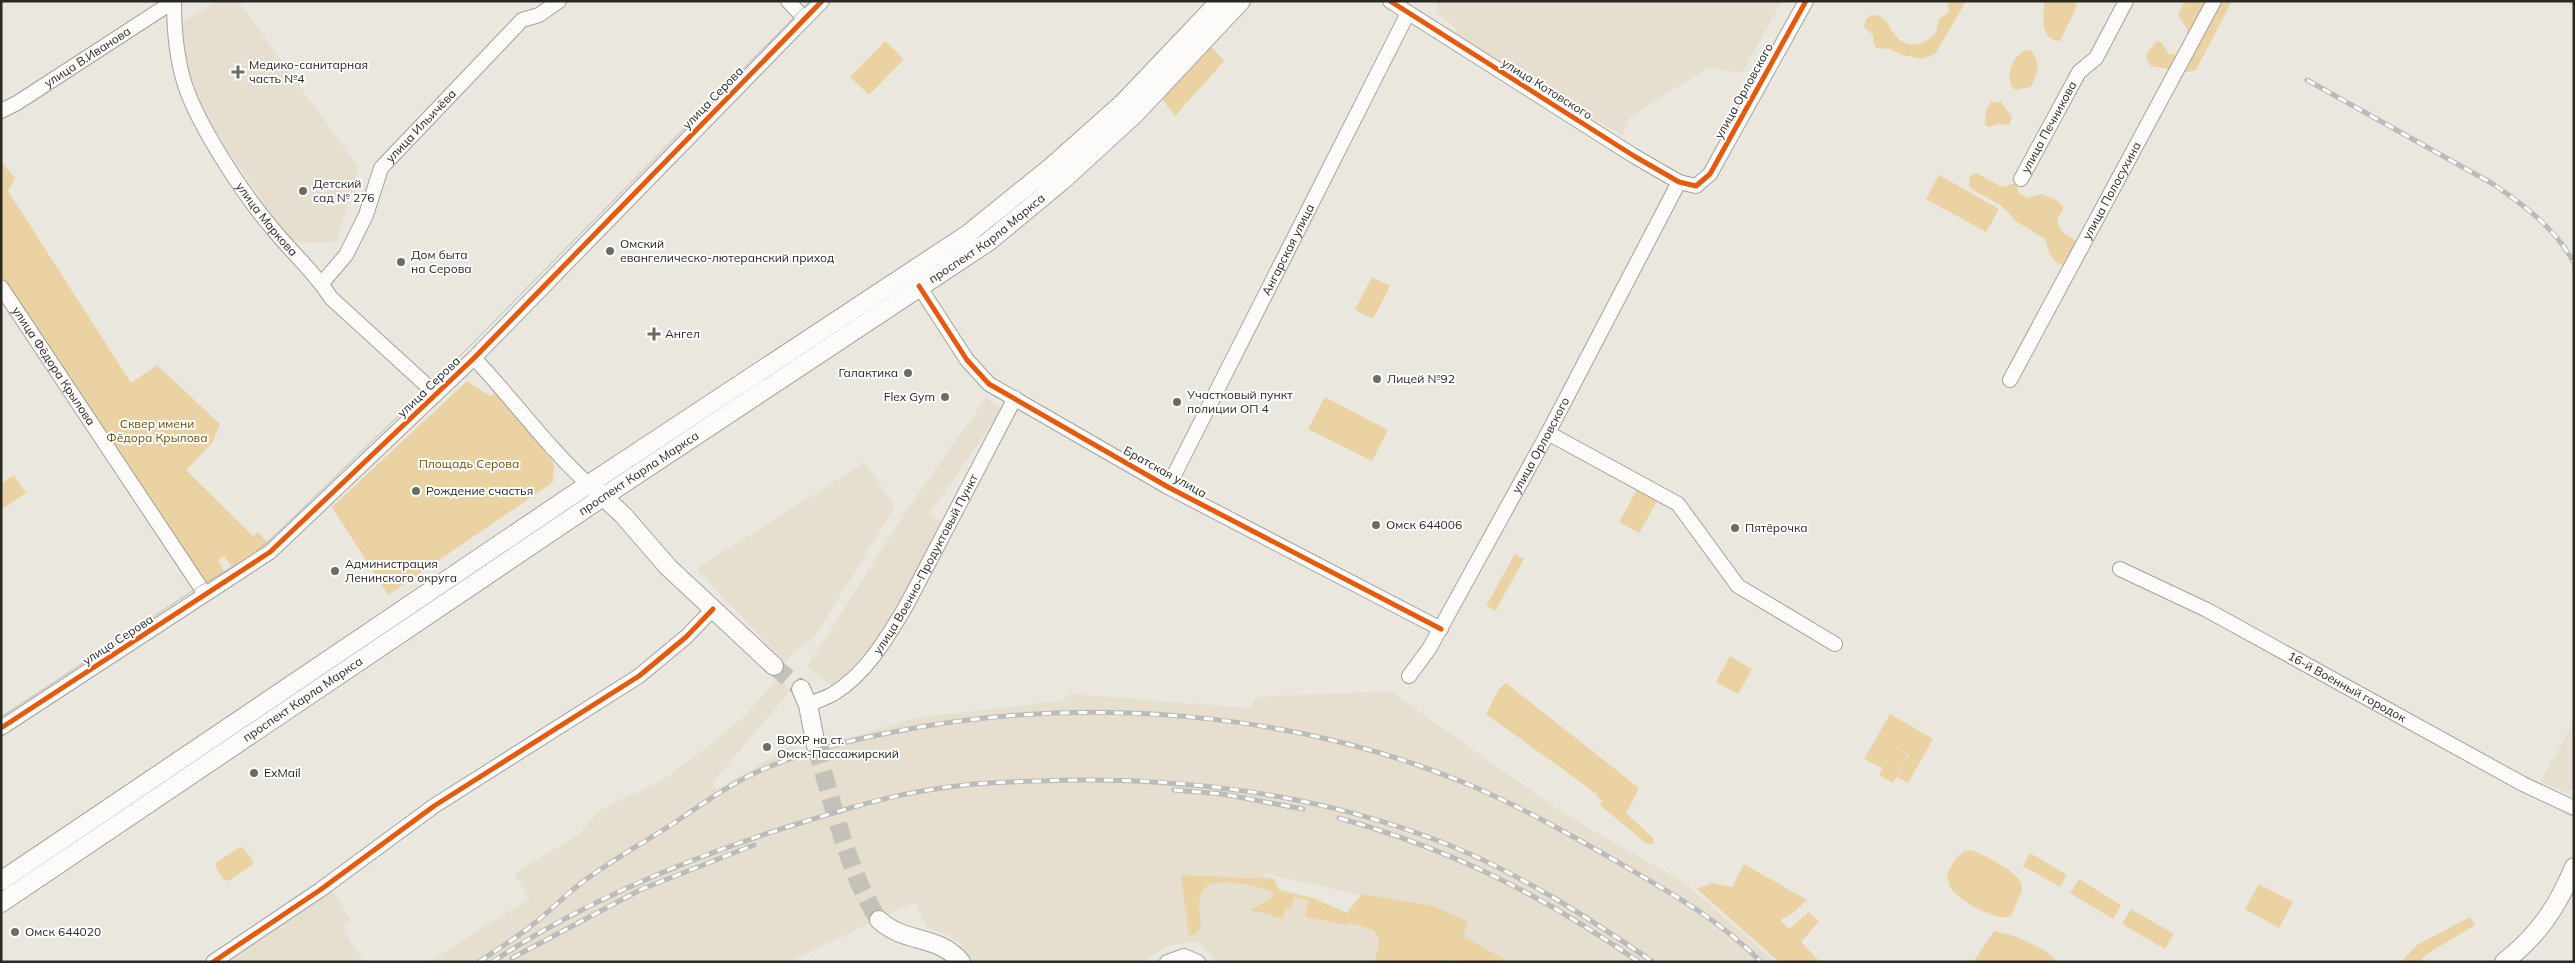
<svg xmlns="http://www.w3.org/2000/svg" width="2575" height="963" font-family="Mulish,sans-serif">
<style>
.built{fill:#e6decf;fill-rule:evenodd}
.green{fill:#ebd2a2}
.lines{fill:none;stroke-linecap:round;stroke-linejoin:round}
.major-tunnel{stroke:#c4c1b9;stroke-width:18;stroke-dasharray:18 9;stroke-linecap:butt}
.minor-casing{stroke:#a4a29c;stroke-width:16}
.major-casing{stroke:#a4a29c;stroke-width:20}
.minor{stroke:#fcfbfa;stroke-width:14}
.major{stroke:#fcfbfa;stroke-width:18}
.tram{stroke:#bbbbb9;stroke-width:1}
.rail-casing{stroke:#bbbbb9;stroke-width:5}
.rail{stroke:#fff;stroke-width:3;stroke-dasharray:9;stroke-linecap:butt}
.cycleway-casing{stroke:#fff;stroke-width:8}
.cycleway{stroke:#e8590c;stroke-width:5}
.poi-dot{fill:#6d6b65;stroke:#fff;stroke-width:2}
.labels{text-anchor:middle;stroke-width:4;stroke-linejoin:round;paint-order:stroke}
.street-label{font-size:12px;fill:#2a2823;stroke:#fff}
.poi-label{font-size:12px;fill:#2a2823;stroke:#fff;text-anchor:start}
.park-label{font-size:12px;fill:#715100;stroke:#fff}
</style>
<rect width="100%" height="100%" fill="#eae7df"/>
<g class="built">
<polygon points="217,1 238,1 359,168 336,242 301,243 288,238 226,148 191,90 178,25"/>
<polygon points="1438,1 1782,1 1742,73 1709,67 1630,117 1622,135 1597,120 1595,122 1454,33 1456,28 1436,12"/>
<polygon points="986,398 1002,409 929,514 944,524 880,640 834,688 807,667 907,510"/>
<polygon points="865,462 895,507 816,635 784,661 696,569"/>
<path d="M777 679 791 690 712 783 716 790 793 745 798 753 915 718 1061 701 1070 694 1249 708 1257 697 1390 691 1564 814 1685 883 1775 962H1218L1198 941 1166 946 1143 962H973L961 945 948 935 927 927 915 903 892 912 789 962H429L529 899 515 874 580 833 599 811 664 779 707 747 746 715ZM1261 874 1262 873 1361 895 1347 913 1313 898 1279 890 1274 879Z"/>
<polygon points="2574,722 2574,786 2569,794 2540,782"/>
<polygon points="331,888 351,920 344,926 344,931 364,962 220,962"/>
</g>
<g class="green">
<path d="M1949 1H1966L1935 54 1922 59 1902 55 1890 49 1876 48 1873 42V35L1864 27 1866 19 1872 15C1890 15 1888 31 1900 40 1912 49 1927 43 1936 33L1939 19 1950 12 1947 6Z"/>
<path d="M2044 1H2075L2077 6 2060 41C2039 40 2044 17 2044 1Z"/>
<polygon points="2185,1 2232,1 2196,70 2187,72 2151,66 2146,58 2147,53 2157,41 2161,42 2169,54 2182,55 2188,31 2178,14"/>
<polygon points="885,41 904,59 869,95 850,77"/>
<polygon points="1208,43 1224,61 1175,116 1159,95"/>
<path d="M2025 50H2030C2042 63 2037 72 2031 87L2016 90 2012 87C2005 74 2013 57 2025 50Z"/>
<polygon points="1991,102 2001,102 2012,117 2009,125 1999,124 1989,127 1985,125 1986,109"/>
<polygon points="1,161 15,178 8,191 131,383 157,365 220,424 212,443 186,470 253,536 258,532 268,543 233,568 224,556 218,560 225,573 208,584 202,581 1,283"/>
<path d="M1976 173 2002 187 2016 183 2019 193 2027 198 2041 194 2055 199 2063 206V211L2057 218C2061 240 2072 232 2078 245L2071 260 2063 265C2051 262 2048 250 2045 239L2016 221 2002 206 1972 189 1969 185 1970 176Z"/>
<polygon points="1939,175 1999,209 1986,232 1926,199"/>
<polygon points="1372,277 1390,286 1373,319 1355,310"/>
<polygon points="467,381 490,396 496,393 554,463 553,482 388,595 332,507"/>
<polygon points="1325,397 1388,430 1372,461 1308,429"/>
<polygon points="14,475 26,493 1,510 1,484"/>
<polygon points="1639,486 1659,498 1639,533 1619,522"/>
<polygon points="1515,554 1524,559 1495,611 1486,606"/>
<polygon points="1730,656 1752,669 1738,694 1716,682"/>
<polygon points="1506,683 1639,788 1626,813 1653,838 1654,844 1647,844 1600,805 1603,801 1596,796 1597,794 1486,714 1499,689"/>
<polygon points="1890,714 1933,739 1908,783 1897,777 1909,755 1895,746 1908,756 1893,783 1879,775 1894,748 1882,768 1864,759"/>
<polygon points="240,847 243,848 253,861 252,865 228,881 224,880 215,866 216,863"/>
<path d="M1971 850C1983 854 2021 873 2022 886 2022 894 2014 907 2011 916 1998 923 1957 900 1950 887 1949 883 1948 879 1947 875 1953 863 1957 852 1971 850Z"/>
<polygon points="2030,853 2067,875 2060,887 2023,866"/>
<polygon points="1744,864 1807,900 1792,914 1780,920 1789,929 1809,912 1819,921 1801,942 1820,962 1779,962 1697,889 1712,883 1732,887"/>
<path d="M1181 875 1274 879 1279 890 1313 898 1347 913 1362 894 1434 906 1468 922 1463 936 1504 959 1503 962H1459L1453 959 1445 962H1374C1385 931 1378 930 1349 923L1348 926 1305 916 1309 901 1294 897 1291 909 1285 908 1283 919 1251 910 1272 897 1273 892C1260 886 1211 875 1203 890 1196 902 1200 915 1201 928L1196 934 1189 935Z"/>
<polygon points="2079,879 2121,905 2113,919 2070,893"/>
<polygon points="2259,884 2293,902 2279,928 2245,909"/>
<polygon points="2131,909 2174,934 2165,949 2122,924"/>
<polygon points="2470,917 2475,925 2427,954 2419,962 2401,962 2417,945"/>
<path d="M1994 931C2014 935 2044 946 2057 962H1973Z"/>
</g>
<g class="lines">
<g class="major-tunnel">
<polyline points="774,666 801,689"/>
<path d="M816 746C831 798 849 876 879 920"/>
</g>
<defs>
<g id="minor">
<polyline points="788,1 805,19"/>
<polyline points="1390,1 1634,156 1679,182 1696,186 1710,174 1806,1"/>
<path id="s1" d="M174 2C174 30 176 57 185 85 199 127 243 194 272 228 291 252 315 272 331 298L436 394"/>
<path id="s2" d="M1 111 17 103 174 1"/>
<path id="s3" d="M2021 179 2079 72 2096 58 2126 1"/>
<path id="s4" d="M322 283 346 255 366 215 381 168 522 20 539 15 559 1"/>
<polyline points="919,286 967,360 989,384 1168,487 1441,629"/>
<path id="s5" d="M1 287 205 594"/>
<path d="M474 358C513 399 547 447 589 485"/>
<path id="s6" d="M2010 380 2214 1"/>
<polyline points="1548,433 1678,504 1738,586 1835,644"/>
<path id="s7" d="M1168 487 1408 13"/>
<path id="s8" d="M2120 569 2207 610 2523 784 2574 808"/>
<path id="s9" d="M1409 676 1429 649 1548 433 1679 182"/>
<path id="s10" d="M808 705C816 701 826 698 833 694 866 674 887 638 906 606L1015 398"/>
<polyline points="1,728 270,552 474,358 822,1"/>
<polyline points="213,962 320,890 434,806 639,676 686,637 713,609"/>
<polyline points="1167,962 1184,956 1198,962"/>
</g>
<g id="major">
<polyline points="595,489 623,515 668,567 774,666"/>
<polyline points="801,689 808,705 816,746"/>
<polyline points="1,881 571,496 968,234 1051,167 1123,103 1220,1"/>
<path id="s11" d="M1 903 582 511 988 242 1063 180 1135 114 1241 1"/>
<path d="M879 920C905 944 940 935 961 962"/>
<path d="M2504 962C2538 936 2558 906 2574 867"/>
</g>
</defs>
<use href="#minor" class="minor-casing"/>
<use href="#major" class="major-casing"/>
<use href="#minor" class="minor"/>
<use href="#major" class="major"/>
<polyline class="tram" points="1,717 200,586 250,556 271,539 457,359 810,1"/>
<defs>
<g id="rail">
<path d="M2307 80 2493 184C2524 205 2556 229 2574 263"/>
<polyline points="1174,790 1222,794 1303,809"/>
<path d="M1339 818C1453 850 1542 895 1639 962"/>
<polyline points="512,958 642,889 754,845"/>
<path d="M479 962C496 950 515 939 531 926 548 913 563 897 580 884 611 860 647 841 680 819 708 800 735 781 766 768 805 752 846 741 888 733 1077 694 1293 710 1472 786 1521 807 1569 834 1616 861 1667 891 1719 919 1761 962"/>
<path d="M492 962C586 900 690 857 797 824 842 810 887 796 935 789 969 783 1005 782 1040 781 1180 775 1323 794 1454 847 1525 877 1589 918 1653 962"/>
</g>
</defs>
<use href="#rail" class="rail-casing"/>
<use href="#rail" class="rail"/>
<defs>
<g id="cycleway">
<polyline points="1390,1 1634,156 1679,182 1696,186 1710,174 1806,1"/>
<polyline points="919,286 967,360 989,384 1168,487 1441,629"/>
<polyline points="1,728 270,552 474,358 822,1"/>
<polyline points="213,962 320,890 434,806 639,676 686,637 713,609"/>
</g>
</defs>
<use href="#cycleway" class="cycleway-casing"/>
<use href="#cycleway" class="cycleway"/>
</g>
<g class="poi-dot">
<path d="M235.5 64.5h5v5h5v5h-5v5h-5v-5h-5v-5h5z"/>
<circle cx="303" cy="191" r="5"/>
<circle cx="610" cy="251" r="5"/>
<circle cx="401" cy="262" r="5"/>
<path d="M651.5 326.5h5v5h5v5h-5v5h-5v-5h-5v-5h5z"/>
<circle cx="908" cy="373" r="5"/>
<circle cx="1377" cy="379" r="5"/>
<circle cx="945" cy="397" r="5"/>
<circle cx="1177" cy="402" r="5"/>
<circle cx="416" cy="491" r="5"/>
<circle cx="1376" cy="525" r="5"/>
<circle cx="1735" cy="528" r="5"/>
<circle cx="335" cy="571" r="5"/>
<circle cx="767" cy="747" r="5"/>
<circle cx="254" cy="773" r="5"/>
<circle cx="15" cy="932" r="5"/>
</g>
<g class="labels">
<g class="street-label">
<text dy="4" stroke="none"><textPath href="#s2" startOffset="102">улица В.Иванова</textPath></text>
<text transform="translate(1547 89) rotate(32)" y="4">улица Котовского</text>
<text transform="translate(1744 91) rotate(-61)" y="4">улица Орловского</text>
<text transform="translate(713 98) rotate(-46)" y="4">улица Серова</text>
<text dy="4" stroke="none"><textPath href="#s4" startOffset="189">улица Ильичёва</textPath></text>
<text dy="4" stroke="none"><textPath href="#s3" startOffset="59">улица Печникова</textPath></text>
<text dy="4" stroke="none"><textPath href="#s6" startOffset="215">улица Полосухина</textPath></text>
<text dy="4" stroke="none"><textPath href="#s1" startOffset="242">улица Маркова</textPath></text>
<text dy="4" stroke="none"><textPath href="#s11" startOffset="1189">проспект Карла Маркса</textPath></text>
<text dy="4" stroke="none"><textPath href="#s7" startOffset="266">Ангарская улица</textPath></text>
<text dy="4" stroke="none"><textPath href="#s5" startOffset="95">улица Фёдора Крылова</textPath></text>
<text transform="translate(429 387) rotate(-44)" y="4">улица Серова</text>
<text dy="4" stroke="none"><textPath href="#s9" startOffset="266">улица Орловского</textPath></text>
<text transform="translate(1165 472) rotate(29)" y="4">Братская улица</text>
<text dy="4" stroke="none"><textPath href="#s11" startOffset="769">проспект Карла Маркса</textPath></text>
<text dy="4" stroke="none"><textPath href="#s10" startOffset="189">улица Военно-Продуктовый Пункт</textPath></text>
<text transform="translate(118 640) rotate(-33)" y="4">улица Серова</text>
<text dy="4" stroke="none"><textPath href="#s8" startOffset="256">16-й Военный городок</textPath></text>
<text dy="4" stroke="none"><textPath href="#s11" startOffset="364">проспект Карла Маркса</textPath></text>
</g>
<g class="poi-label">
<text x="249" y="69">Медико-санитарная<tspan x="249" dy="14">часть №4</tspan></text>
<text x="313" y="188">Детский<tspan x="313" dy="14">сад № 276</tspan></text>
<text x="620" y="248">Омский<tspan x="620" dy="14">евангелическо-лютеранский приход</tspan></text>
<text x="411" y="259">Дом быта<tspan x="411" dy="14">на Серова</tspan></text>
<text x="665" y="338">Ангел</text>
<text x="898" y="377" text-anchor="end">Галактика</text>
<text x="1387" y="383">Лицей №92</text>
<text x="1187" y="399">Участковый пункт<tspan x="1187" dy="14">полиции ОП 4</tspan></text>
<text x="935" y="401" text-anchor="end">Flex Gym</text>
<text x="426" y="495">Рождение счастья</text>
<text x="1386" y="529">Омск 644006</text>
<text x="1745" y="532">Пятёрочка</text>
<text x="345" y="568">Администрация<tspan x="345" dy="14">Ленинского округа</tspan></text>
<text x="777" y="744">ВОХР на ст.<tspan x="777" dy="14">Омск-Пассажирский</tspan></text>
<text x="264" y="777">ExMail</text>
<text x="25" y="936">Омск 644020</text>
</g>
<g class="park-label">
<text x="157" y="428">Сквер имени<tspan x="157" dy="14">Фёдора Крылова</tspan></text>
<text x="469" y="468">Площадь Серова</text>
</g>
</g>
<rect width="2575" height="963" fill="none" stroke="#2a2823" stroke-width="5"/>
</svg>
